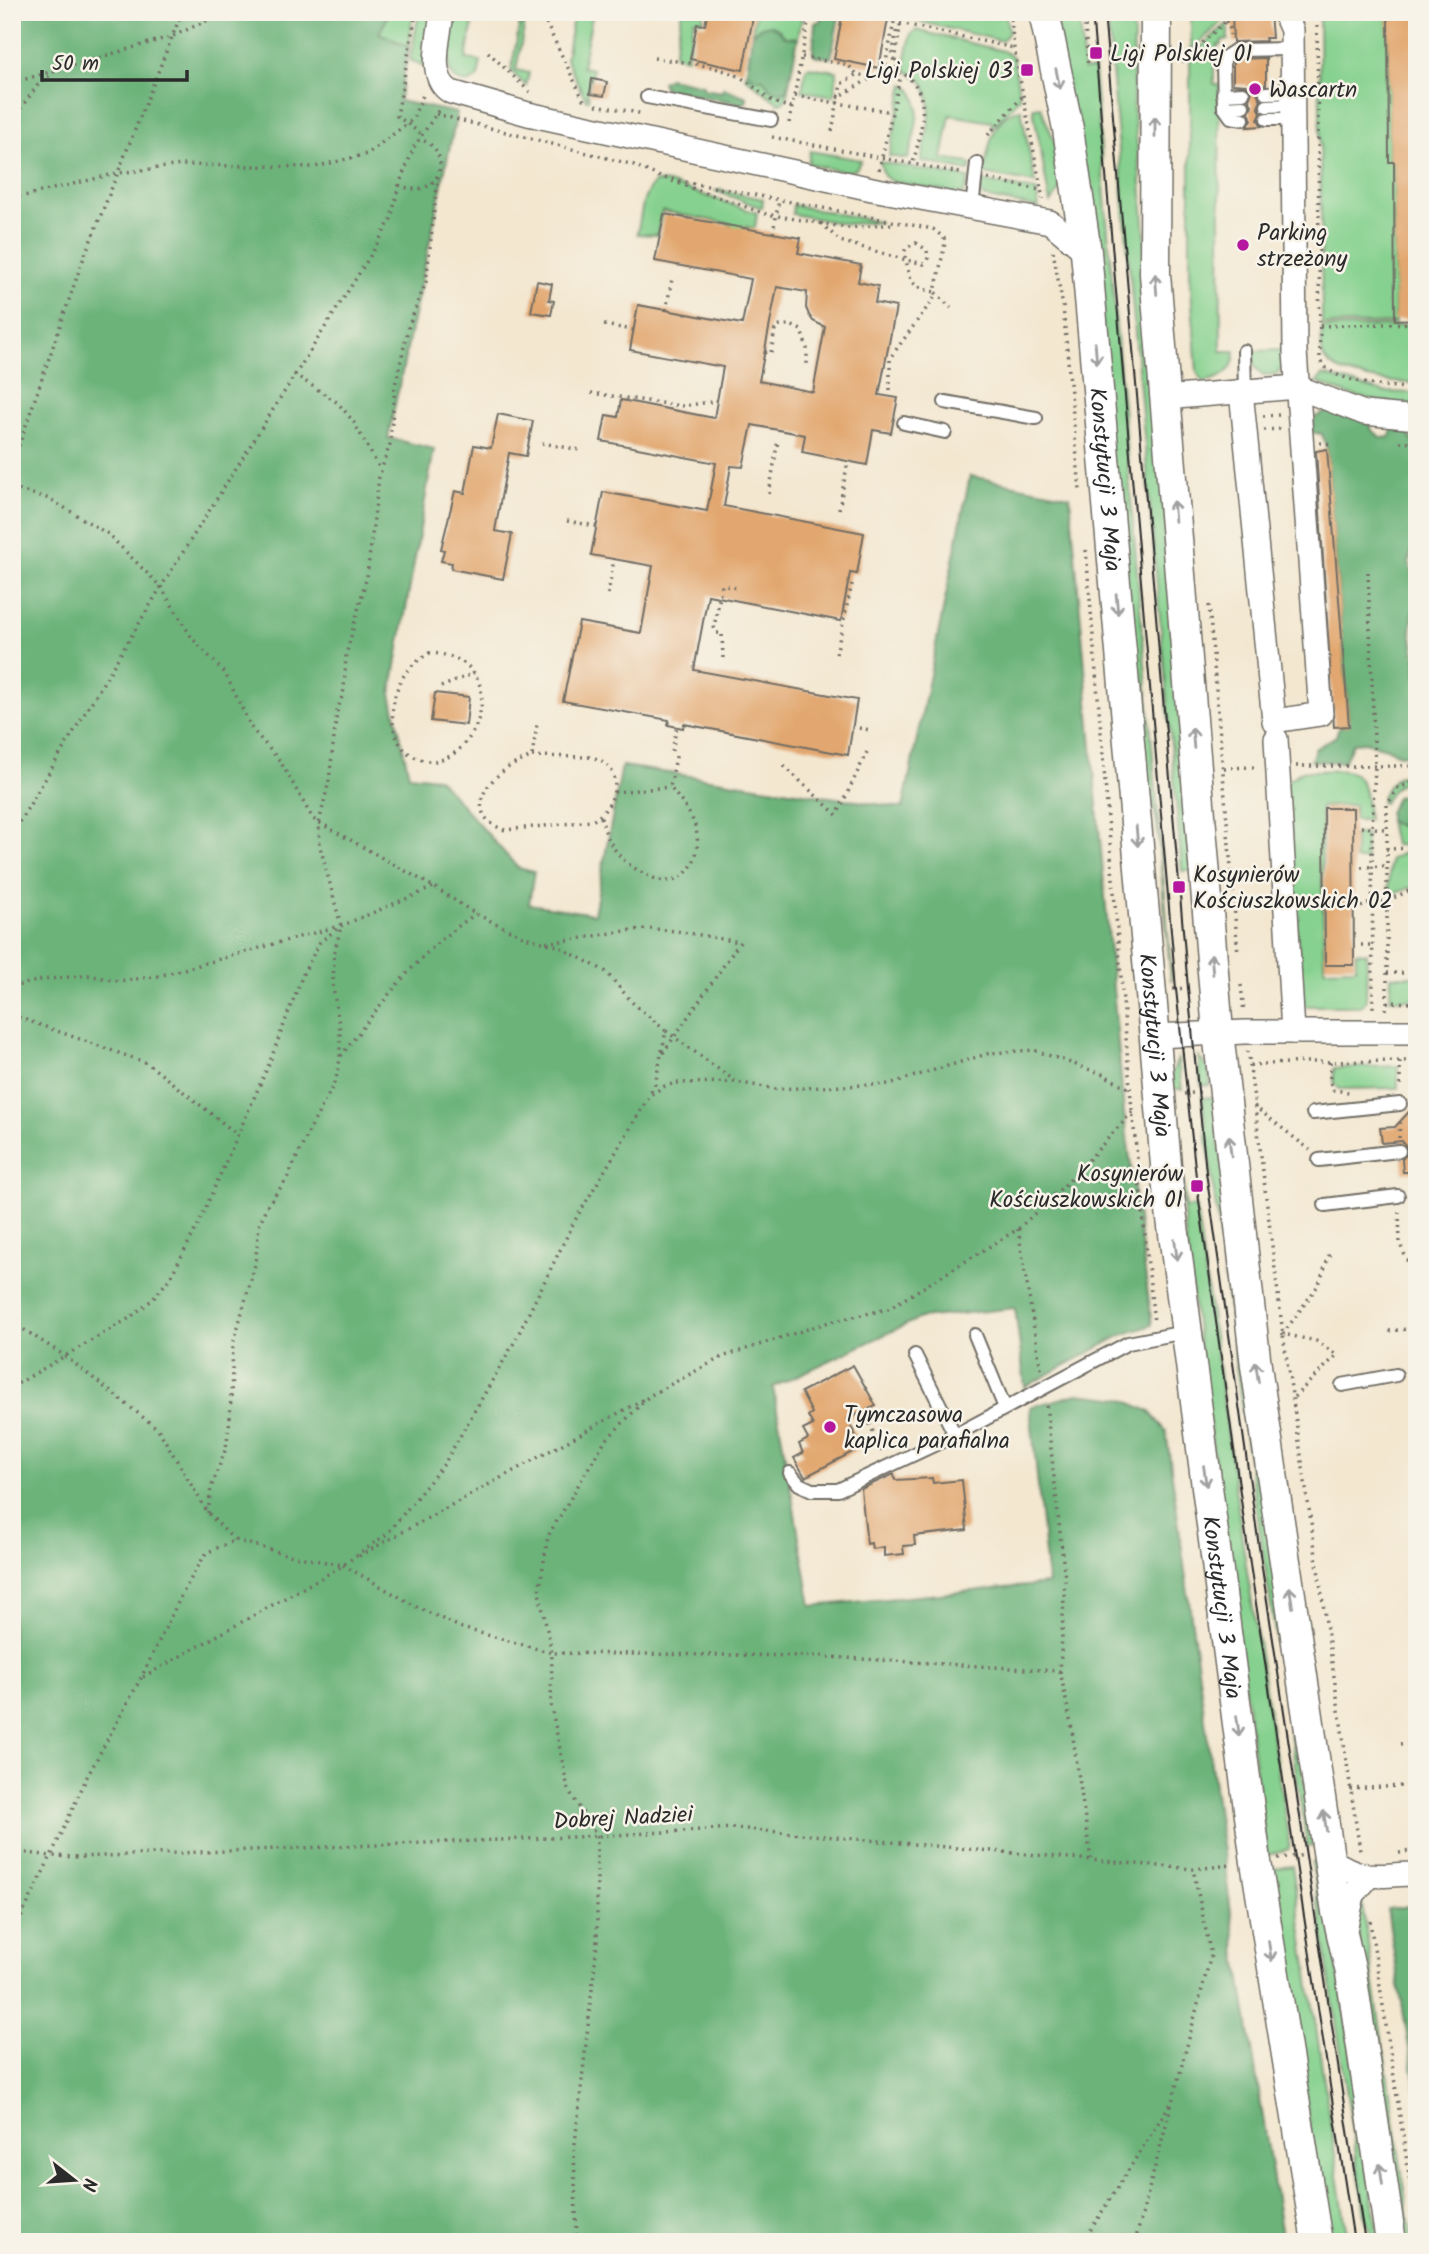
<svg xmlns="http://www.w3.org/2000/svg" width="1429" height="2254" font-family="Kalam,sans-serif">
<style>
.green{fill:#86d18f;stroke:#587e5d;stroke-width:2}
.forest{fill:#6cb37a;stroke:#4c6f52;stroke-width:2}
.building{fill:#e2a76f;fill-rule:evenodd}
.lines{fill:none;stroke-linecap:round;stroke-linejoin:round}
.service-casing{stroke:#716d65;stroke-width:16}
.minor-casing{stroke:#716d65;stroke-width:26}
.tertiary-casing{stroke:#716d65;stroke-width:33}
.path{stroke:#716d65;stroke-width:3.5;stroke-dasharray:2 5;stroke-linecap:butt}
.service{stroke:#fff;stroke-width:12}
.minor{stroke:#fff;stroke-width:23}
.tertiary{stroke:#fff;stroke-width:30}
.tram{stroke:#2b2b2b;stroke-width:2}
.oneway{stroke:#a0a0a0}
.poi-dot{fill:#b5179e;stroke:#f7f3e8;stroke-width:2.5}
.labels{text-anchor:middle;stroke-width:5;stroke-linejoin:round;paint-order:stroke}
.poi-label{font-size:23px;fill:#2b2b2b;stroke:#f7f3e8;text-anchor:start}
.street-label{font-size:23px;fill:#2b2b2b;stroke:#f7f3e8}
</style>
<rect width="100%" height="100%" fill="#f7f3e8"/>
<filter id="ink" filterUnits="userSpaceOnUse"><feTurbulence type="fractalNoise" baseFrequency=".0143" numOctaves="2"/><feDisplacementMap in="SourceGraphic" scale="14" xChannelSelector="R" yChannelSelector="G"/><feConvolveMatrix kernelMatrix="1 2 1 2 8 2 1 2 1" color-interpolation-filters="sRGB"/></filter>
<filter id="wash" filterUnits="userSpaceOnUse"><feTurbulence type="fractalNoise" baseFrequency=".00686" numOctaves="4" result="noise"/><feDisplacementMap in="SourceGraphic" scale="28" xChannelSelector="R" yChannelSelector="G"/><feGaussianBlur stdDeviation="1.57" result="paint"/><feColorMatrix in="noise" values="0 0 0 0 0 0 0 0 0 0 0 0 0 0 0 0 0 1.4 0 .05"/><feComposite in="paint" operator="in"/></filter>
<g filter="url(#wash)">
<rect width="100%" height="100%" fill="#f3e7d0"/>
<g class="green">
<polygon points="387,12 413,12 409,47 379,33 386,20"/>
<polygon points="419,12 433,12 429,69 410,60"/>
<path d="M454 12H475L466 59 481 61 478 77 470 82C436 87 451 32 454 12Z"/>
<polygon points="522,12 527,12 516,70 529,73 526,86 511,71"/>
<polygon points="574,12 593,12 582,67 593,69 587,95 589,96 589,100 586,100 566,59"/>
<polygon points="682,12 704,12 703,21 694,20 687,58 674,55"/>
<polygon points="756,12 803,12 798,38 785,37 778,29 760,27 752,34"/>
<polygon points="910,12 1005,12 1009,32 1002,41 912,20"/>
<polygon points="1056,12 1079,12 1084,70 1094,69 1172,980 1171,980 1157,823 1142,753"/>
<polygon points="1107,12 1134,12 1133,104 1142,195 1192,871 1182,871"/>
<polygon points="1191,12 1217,12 1225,19 1191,50"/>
<polygon points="1319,12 1388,12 1389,162 1394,162 1395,323 1322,325"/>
<path d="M1226 25 1228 28V40H1222L1221 45H1217L1218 61H1214V84L1219 85 1221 351H1235C1235 371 1222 379 1203 382L1197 373 1190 274V57Z"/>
<path d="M916 30 1003 51 1013 57 1020 98 992 128V122L950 115 942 159 969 163 971 165 969 171 921 161C926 137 936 108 924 84 920 75 908 75 904 67L911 34Z"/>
<polygon points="808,67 837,71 834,96 802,91 806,69"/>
<polygon points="747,72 755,79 763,79 770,89 785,92 788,88 787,98 781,103 777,102 745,77"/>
<path d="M904 84C929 99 913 136 908 159L889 156Z"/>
<path d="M1041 107C1050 137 1078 176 1050 203L1033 108Z"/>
<path d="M1021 109 1035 183 984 174C988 149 992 115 1021 109Z"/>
<polygon points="810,151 861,160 856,169 846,172 808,164"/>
<polygon points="880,162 969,178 964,193 958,194 891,181 884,176"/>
<polygon points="982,181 1036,191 1039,208 983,197 980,192"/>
<path d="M656 182 668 183 757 213 755 228 745 227 741 240 728 238 731 224 662 211 657 235 637 234C641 218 642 191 656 182Z"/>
<polygon points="720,190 763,199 762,208 716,191"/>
<polygon points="793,205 880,222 846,224 792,214"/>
<path d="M1417 325V383C1396 383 1332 378 1323 356 1320 348 1322 336 1322 328Z"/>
<polygon points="1286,350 1285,365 1276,374 1263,375 1254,366 1253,351"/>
<path d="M1323 375 1384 392 1417 393V405C1381 403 1350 398 1317 382Z"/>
<path d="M1302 771C1353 771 1365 761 1368 820H1355L1354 805 1321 807 1324 969 1356 968V952L1367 953 1366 1001 1361 1006H1302L1286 782Z"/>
<path d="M1417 771V777C1400 780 1392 788 1384 803L1381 802C1385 784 1399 772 1417 771Z"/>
<path d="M1389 821C1398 827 1407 828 1417 824V846L1394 845Z"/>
<rect x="1355" y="834" width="11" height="26"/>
<polygon points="1403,853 1417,854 1417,885 1393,894 1388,890 1390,863 1391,859"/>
<polygon points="1391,976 1417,976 1417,999 1390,999"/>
<polygon points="1198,1056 1208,1069 1211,1085 1201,1086"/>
<polygon points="1178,1059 1182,1089 1171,1089 1172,1073"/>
<polygon points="1398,1066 1398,1088 1340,1089 1334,1084 1334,1068"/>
<polygon points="1213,1097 1313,1847 1307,1845 1242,1413 1202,1098"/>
<polygon points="1175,1101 1186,1208 1196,1207 1244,1552 1290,1849 1267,1855 1187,1255"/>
<polygon points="1322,1862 1379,2242 1375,2242 1366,2221 1312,1863"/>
<polygon points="1292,1866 1348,2242 1328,2242 1270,1869"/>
<polygon points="1361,1897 1412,2242 1404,2242 1356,1920"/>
</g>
<g class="forest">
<polygon points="12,12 387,12 386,20 379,33 409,47 399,101 457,113 388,438 434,449 391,694 409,775 438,778 518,868 534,872 529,904 594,914 622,766 903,808 970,476 1070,496 1124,1113 1152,1325 1122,1335 1025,1387 1015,1308 920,1318 773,1387 811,1606 1048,1584 1030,1407 1078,1394 1122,1399 1149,1411 1166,1431 1236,1949 1283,2242 12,2242"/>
<polygon points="823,12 840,12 831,58 816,56 813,53 815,23 820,21"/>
<path d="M770 25 778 29 785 37 798 38 788 88 785 92C774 93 769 89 763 79H755L747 72 752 34 761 27Z"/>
<polygon points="669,78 703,85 703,89 722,92 723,88 747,97 747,101 743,104 668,90 664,87 662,82"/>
<polygon points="1328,411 1367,419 1372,430 1382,438 1390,437 1392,429 1401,429 1408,433 1417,448 1417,514 1409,564 1416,587 1411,631 1417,666 1417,753 1400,755 1387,748 1365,742 1353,743 1344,762 1311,761 1315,749 1336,736 1339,727 1349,725 1327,449 1322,434 1309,432 1315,417"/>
<path d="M1417 794V824C1407 828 1398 827 1389 821V813L1396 797Z"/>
<polygon points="1417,1905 1417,2098 1387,1909"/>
</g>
<g id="blocks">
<g class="building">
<polygon points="708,12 754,12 743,70 690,59 697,24 705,25"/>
<polygon points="843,12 889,14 879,68 834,59"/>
<polygon points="1232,12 1270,12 1272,38 1265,38 1266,41 1233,42"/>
<polygon points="1388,12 1417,12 1417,319 1395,320 1394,162 1389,162"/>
<polygon points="1266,58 1266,84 1261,86 1257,93 1261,100 1258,107 1261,112 1258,120 1262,126 1247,127 1252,120 1249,112 1252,105 1249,100 1252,92 1246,85 1233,84 1233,62 1239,59"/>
<polygon points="592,79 607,82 604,96 590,94"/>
<path d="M664 214 801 238 798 253 861 265 858 282 878 286 875 303 896 307 879 395 898 398 891 433 873 430 867 465 802 452 805 435 752 425 743 467 731 466 724 506 864 533 857 574 850 573 841 621 708 595 694 670 857 700 848 755 684 724 683 728 668 725 669 720 563 701 579 622 641 633 653 566 591 555 603 492 707 511 716 463 601 441 606 415 618 417 621 400 714 418 723 367 630 350 638 305 742 324 751 279 655 261ZM777 287 807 292 806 308 809 315 813 321 825 327 813 392 759 381Z"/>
<polygon points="537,281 552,284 549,300 554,301 551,315 531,312"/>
<polygon points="498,414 533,421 526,456 509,453 495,531 512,534 503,579 451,569 452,563 441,561 444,550 441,549 455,491 465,493 474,445 491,448"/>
<polygon points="1327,449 1349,726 1334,727 1316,451"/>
<polygon points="435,693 469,697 466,725 431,721"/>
<polygon points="1324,808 1353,808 1354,965 1325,965"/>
<polygon points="1417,1103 1417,1172 1403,1172 1402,1159 1407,1154 1406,1146 1402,1141 1382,1143 1380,1128 1395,1127"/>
<polygon points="853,1365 876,1406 847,1419 862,1447 805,1477 794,1458 803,1453 799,1444 808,1439 803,1430 813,1425 808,1416 812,1413 801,1392"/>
<polygon points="894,1474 895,1480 932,1478 933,1483 962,1480 967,1530 914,1536 915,1545 903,1546 904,1554 884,1556 884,1547 872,1549 871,1543 867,1544 861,1489"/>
</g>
</g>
</g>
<g filter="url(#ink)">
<use href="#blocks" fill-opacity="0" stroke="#716d65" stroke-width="2"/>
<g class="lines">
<defs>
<g id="service">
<polyline points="1266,93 1292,92"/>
<polyline points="1223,94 1243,93"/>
<polyline points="647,97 771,120"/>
<polyline points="1267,106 1292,105"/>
<polyline points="1224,107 1243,106"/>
<polyline points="1243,119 1231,117 1224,107 1223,64 1225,57 1236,50 1292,49"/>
<polyline points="1267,119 1292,119"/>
<polyline points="972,208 977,163"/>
<polyline points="1244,351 1245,390"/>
<polyline points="945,402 1036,418"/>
<polyline points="904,423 945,432"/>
<polyline points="1313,1113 1400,1104"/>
<polyline points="1319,1160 1399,1151"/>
<polyline points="1325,1205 1398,1196"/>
<polyline points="975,1335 1005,1408"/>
<polyline points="915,1355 955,1435"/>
<polyline points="1342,1385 1396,1375"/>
<polyline points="790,1473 799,1484 812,1490 838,1490 955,1435 1128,1343 1185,1332"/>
</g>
<g id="minor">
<path d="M442 12C440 36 426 78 451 92L528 114 872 189 1050 222 1086 252"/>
<polyline points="1241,391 1274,721 1321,714 1295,352 1292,30 1284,12"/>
<polyline points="1164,398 1297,387 1364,413 1417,418"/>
<polyline points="1276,739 1293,1032"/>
<polyline points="1154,1036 1245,1032 1417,1032"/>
<path d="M1330 1859C1366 1883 1377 1874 1417 1874"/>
<polyline points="1345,1930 1353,1895 1368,1877"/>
</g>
<g id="tertiary">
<path id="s1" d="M1044 12 1068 129 1086 252 1168 1188 1256 1862 1317 2242"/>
<polyline points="1156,12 1155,274 1218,1032 1256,1366 1337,1912 1351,1973 1391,2242"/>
</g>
</defs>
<use href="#service" class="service-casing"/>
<use href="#minor" class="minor-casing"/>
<use href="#tertiary" class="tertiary-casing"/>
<g class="path">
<polyline points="416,12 397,116 420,133"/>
<polyline points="892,12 890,20 895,21"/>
<polyline points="1010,12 1014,48 1043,199"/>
<polyline points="1084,12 1088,67"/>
<path d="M1317 12 1320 360C1330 383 1394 388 1417 388"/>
<polyline points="1226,21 1230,29 1230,35"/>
<polyline points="546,23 585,103"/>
<polyline points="900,23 1014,48"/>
<polyline points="488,52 531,93"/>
<polyline points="802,57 848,65 857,74 873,78 884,73 900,78"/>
<path d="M654 58C681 62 710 64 736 75 757 85 767 105 792 107"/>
<polyline points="894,60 892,57 897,27"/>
<polyline points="1182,62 1228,19 1221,12"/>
<path d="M899 71C935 90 921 131 913 163"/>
<polyline points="884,72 896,12"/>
<polyline points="12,83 173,36 226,12"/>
<polyline points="795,96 892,112"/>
<polyline points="837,98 871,78"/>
<polyline points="596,105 644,114"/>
<polyline points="436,114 634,165 660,177 933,229 944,238 945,243 935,292 951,308"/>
<polyline points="12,120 37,86 56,70"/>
<polyline points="789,123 810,12"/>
<polyline points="832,131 841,84 857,74"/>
<polyline points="988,135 1023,96"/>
<polyline points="772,137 960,173"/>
<polyline points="879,170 900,78 895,62 902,12"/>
<polyline points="988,179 1041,190"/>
<polyline points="672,181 766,214 849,228 895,224"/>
<path d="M399 185C441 204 456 149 419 139"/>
<polyline points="12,199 118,173 182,165 315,167 367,154 412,120 424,93"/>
<path d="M821 223 840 241 906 260C911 283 911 287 935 292"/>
<polyline points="773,233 779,200"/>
<polygon points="916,243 927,250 928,258 924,264 906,260 904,253 906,248"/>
<polyline points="1053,251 1063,307 1080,490"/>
<polyline points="666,310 672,279"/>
<polyline points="604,325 633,330"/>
<polyline points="1320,326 1417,323"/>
<path d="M765 352 771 353 775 329C784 322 792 325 801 330L807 348V368"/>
<polyline points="294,374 338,403 353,421 380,469"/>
<polyline points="890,390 890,358 937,294"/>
<polyline points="591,393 682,406 717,401"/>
<polyline points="1263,416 1280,415"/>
<polyline points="1264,430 1281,429"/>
<polyline points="1400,442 1417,442"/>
<polyline points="542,443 580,450"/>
<polyline points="1320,443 1332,444"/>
<polyline points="12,466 81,265 182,12"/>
<polyline points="12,488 50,499 108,534 161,587 192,638 225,673 252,729 280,761 313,819 434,887 476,914 525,937 557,946 605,971 633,1003 666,1031 655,1084 650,1093"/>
<polyline points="769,494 778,440"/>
<polyline points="839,509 848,461"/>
<polyline points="567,521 596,526"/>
<polyline points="1086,550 1131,1099 1154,1323"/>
<polyline points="1368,572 1375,766 1372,829 1373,1010"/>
<polyline points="608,594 614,559"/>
<polyline points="1209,605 1238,953"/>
<path d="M429 653C526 657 470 788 413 756 385 741 389 696 405 674 411 665 420 659 429 653Z"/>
<polyline points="836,654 852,584"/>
<polyline points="723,658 722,633 717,633 714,627 722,585 736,588"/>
<polyline points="441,687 474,673"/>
<polyline points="852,727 871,730"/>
<polyline points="672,751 677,726"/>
<path d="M532 756 588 757C627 761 619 806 592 821L505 830C471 819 477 791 502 772 510 765 522 761 532 756L537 725"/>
<polyline points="784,766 837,815 867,752"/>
<polyline points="1296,766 1417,766"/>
<polyline points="1224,768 1257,767"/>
<polyline points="614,792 670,787"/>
<path d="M601 817C607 844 620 862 645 874 651 877 659 881 666 881 695 879 703 846 694 823 689 810 678 798 670 787L677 752"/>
<polyline points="1361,827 1385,829"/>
<polyline points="12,834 161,587 372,253 391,219 399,185 414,147 440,108"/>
<polyline points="1386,849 1417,848"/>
<polyline points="1361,867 1385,866"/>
<polyline points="1361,907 1372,902 1387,901 1417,887"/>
<path d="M546 942C581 941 614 930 649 929 677 929 712 938 740 942L663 1053"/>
<polyline points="1361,945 1374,945"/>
<polyline points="1387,973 1417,973"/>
<polyline points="1241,985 1244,1012"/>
<polyline points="12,987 41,980 88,975 118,981 155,977 339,926"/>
<polyline points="1173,989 1189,988"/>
<polyline points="1387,1002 1417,1003"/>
<polyline points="1386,1010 1387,1002 1387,805 1398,788 1417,781"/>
<polyline points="12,1015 147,1063 238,1135"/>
<polyline points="666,1031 735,1081"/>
<polyline points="1248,1051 1283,1334 1360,1851"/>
<path d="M341 1056C380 1005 420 949 476 914"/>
<polyline points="1330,1062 1330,1082 1333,1090 1349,1092"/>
<polyline points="1400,1062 1400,1089"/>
<polyline points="1250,1065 1306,1062 1417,1061"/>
<polyline points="1184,1094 1201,1092"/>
<polyline points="1254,1106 1310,1150"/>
<polyline points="1399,1138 1400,1118"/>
<polyline points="1399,1212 1400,1244 1410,1267 1417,1269"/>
<polyline points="1018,1229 1041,1371"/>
<polyline points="12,1322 65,1356 158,1429 208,1513 234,1540"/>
<polyline points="1389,1331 1417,1328"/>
<polyline points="12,1387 128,1319 153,1299 170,1278 198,1225 269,1064 303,974 320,942 341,926 434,887"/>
<polyline points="1294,1397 1337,1355 1316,1341 1283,1334 1319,1284 1331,1250"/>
<polyline points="867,1417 882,1454"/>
<polyline points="208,1513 211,1488 226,1448 230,1419 233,1345 255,1265 259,1226 266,1207 287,1179 310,1129 333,1086 338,1072 340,1057 340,1030 333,987 334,954 341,926 320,846 319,823 329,781 337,712 344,690 346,655 367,576 379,477 390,444 395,386 409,325 426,282 438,177"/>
<polyline points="359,1556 644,1399"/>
<polyline points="343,1565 417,1607 462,1628 552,1653 813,1656 1060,1671 1065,1579 1046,1403"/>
<polyline points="1060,1671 1071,1724 1091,1859"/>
<polyline points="143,1677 344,1565"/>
<polyline points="1400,1744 1417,1741"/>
<polyline points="1350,1789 1417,1785"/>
<polyline points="12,1851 51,1856 79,1857 597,1836 734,1828 1193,1869 1232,1865"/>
<polyline points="1399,1853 1417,1850"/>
<polyline points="1278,1859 1305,1855"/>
<polyline points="1370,1921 1417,2227"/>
<polyline points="12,1936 51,1856 87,1777 141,1678 183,1592 206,1553 235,1540 293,1556 343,1565 387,1534 444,1464 515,1341 574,1222 650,1095 665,1086 676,1083 736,1082 776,1089 889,1084 990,1053 1034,1050 1102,1074 1130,1089"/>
<polyline points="577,2242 574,2153 597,1944 597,1836 568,1789 551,1705 552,1653 539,1592 548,1536 604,1442 649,1396 722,1357 826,1323 888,1309 1018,1229 1073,1177 1132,1112"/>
<polyline points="1083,2242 1172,2101"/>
<polyline points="1135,2242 1211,1955 1193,1869"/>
</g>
<use href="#service" class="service"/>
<use href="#minor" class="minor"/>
<use href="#tertiary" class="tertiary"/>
<g class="tram">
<polyline points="1092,12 1176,989 1197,1186 1251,1571 1354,2242"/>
<polyline points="1104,12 1188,988 1206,1172 1262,1568 1365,2242"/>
</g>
</g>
<defs><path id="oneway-shaft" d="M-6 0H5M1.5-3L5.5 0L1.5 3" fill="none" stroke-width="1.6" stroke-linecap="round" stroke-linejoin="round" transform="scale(1.75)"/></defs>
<g class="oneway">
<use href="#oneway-shaft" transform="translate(1058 79) rotate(78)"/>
<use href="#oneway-shaft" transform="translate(1155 127) rotate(-90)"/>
<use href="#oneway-shaft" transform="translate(1156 284) rotate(-94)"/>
<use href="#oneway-shaft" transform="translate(1096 353) rotate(85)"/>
<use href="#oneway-shaft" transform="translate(1174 511) rotate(-95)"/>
<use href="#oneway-shaft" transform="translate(1117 604) rotate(85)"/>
<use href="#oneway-shaft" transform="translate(1193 738) rotate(-95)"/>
<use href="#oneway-shaft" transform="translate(1137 836) rotate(85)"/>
<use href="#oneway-shaft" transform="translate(1212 964) rotate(-95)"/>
<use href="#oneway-shaft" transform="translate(1230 1146) rotate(-97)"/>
<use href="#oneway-shaft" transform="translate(1176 1250) rotate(83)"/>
<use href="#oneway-shaft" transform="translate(1257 1372) rotate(-98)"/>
<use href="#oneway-shaft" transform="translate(1205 1476) rotate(82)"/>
<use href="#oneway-shaft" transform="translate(1291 1597) rotate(-99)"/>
<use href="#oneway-shaft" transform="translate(1238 1726) rotate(82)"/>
<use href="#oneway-shaft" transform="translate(1325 1821) rotate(-99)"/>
<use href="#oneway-shaft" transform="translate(1270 1951) rotate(81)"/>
<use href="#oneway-shaft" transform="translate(1381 2174) rotate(-98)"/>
</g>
</g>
<g class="poi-dot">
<rect x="1089" y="46" width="14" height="14" rx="3.5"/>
<rect x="1020" y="63" width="14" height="14" rx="3.5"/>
<circle cx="1255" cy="89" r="7"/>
<circle cx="1243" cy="245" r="7"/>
<rect x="1172" y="880" width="14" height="14" rx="3.5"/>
<rect x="1190" y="1179" width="14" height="14" rx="3.5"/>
<circle cx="830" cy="1427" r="7"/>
</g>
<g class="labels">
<g class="poi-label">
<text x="1110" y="61">Ligi Polskiej 01</text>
<text x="1013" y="78" text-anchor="end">Ligi Polskiej 03</text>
<text x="1269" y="97">Wascartn</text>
<text x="1257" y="240">Parking<tspan x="1257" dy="26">strzeżony</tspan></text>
<text x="1193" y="882">Kosynierów<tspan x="1193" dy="26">Kościuszkowskich 02</tspan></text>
<text x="1183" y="1181" text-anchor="end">Kosynierów<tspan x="1183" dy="26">Kościuszkowskich 01</tspan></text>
<text x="844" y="1422">Tymczasowa<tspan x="844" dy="26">kaplica parafialna</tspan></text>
</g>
<g class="street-label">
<text dy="8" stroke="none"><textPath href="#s1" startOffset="472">Konstytucji 3 Maja</textPath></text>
<text dy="8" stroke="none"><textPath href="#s1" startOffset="1040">Konstytucji 3 Maja</textPath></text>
<text dy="8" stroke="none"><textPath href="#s1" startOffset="1606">Konstytucji 3 Maja</textPath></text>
<text transform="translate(623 1817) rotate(-3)" y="8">Dobrej Nadziei</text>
</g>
</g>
<rect width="1429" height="2254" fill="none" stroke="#f7f3e8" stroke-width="42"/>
<g transform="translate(74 2180) rotate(107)" stroke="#f7f3e8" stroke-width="5" paint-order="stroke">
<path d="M0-5L12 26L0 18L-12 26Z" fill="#2b2b2b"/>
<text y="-10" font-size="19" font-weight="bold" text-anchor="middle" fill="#2b2b2b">N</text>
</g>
<path d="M42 70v10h145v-10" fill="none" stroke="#2b2b2b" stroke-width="3.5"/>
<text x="52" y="70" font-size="21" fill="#2b2b2b" stroke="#f7f3e8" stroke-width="5" paint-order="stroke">50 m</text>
</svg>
